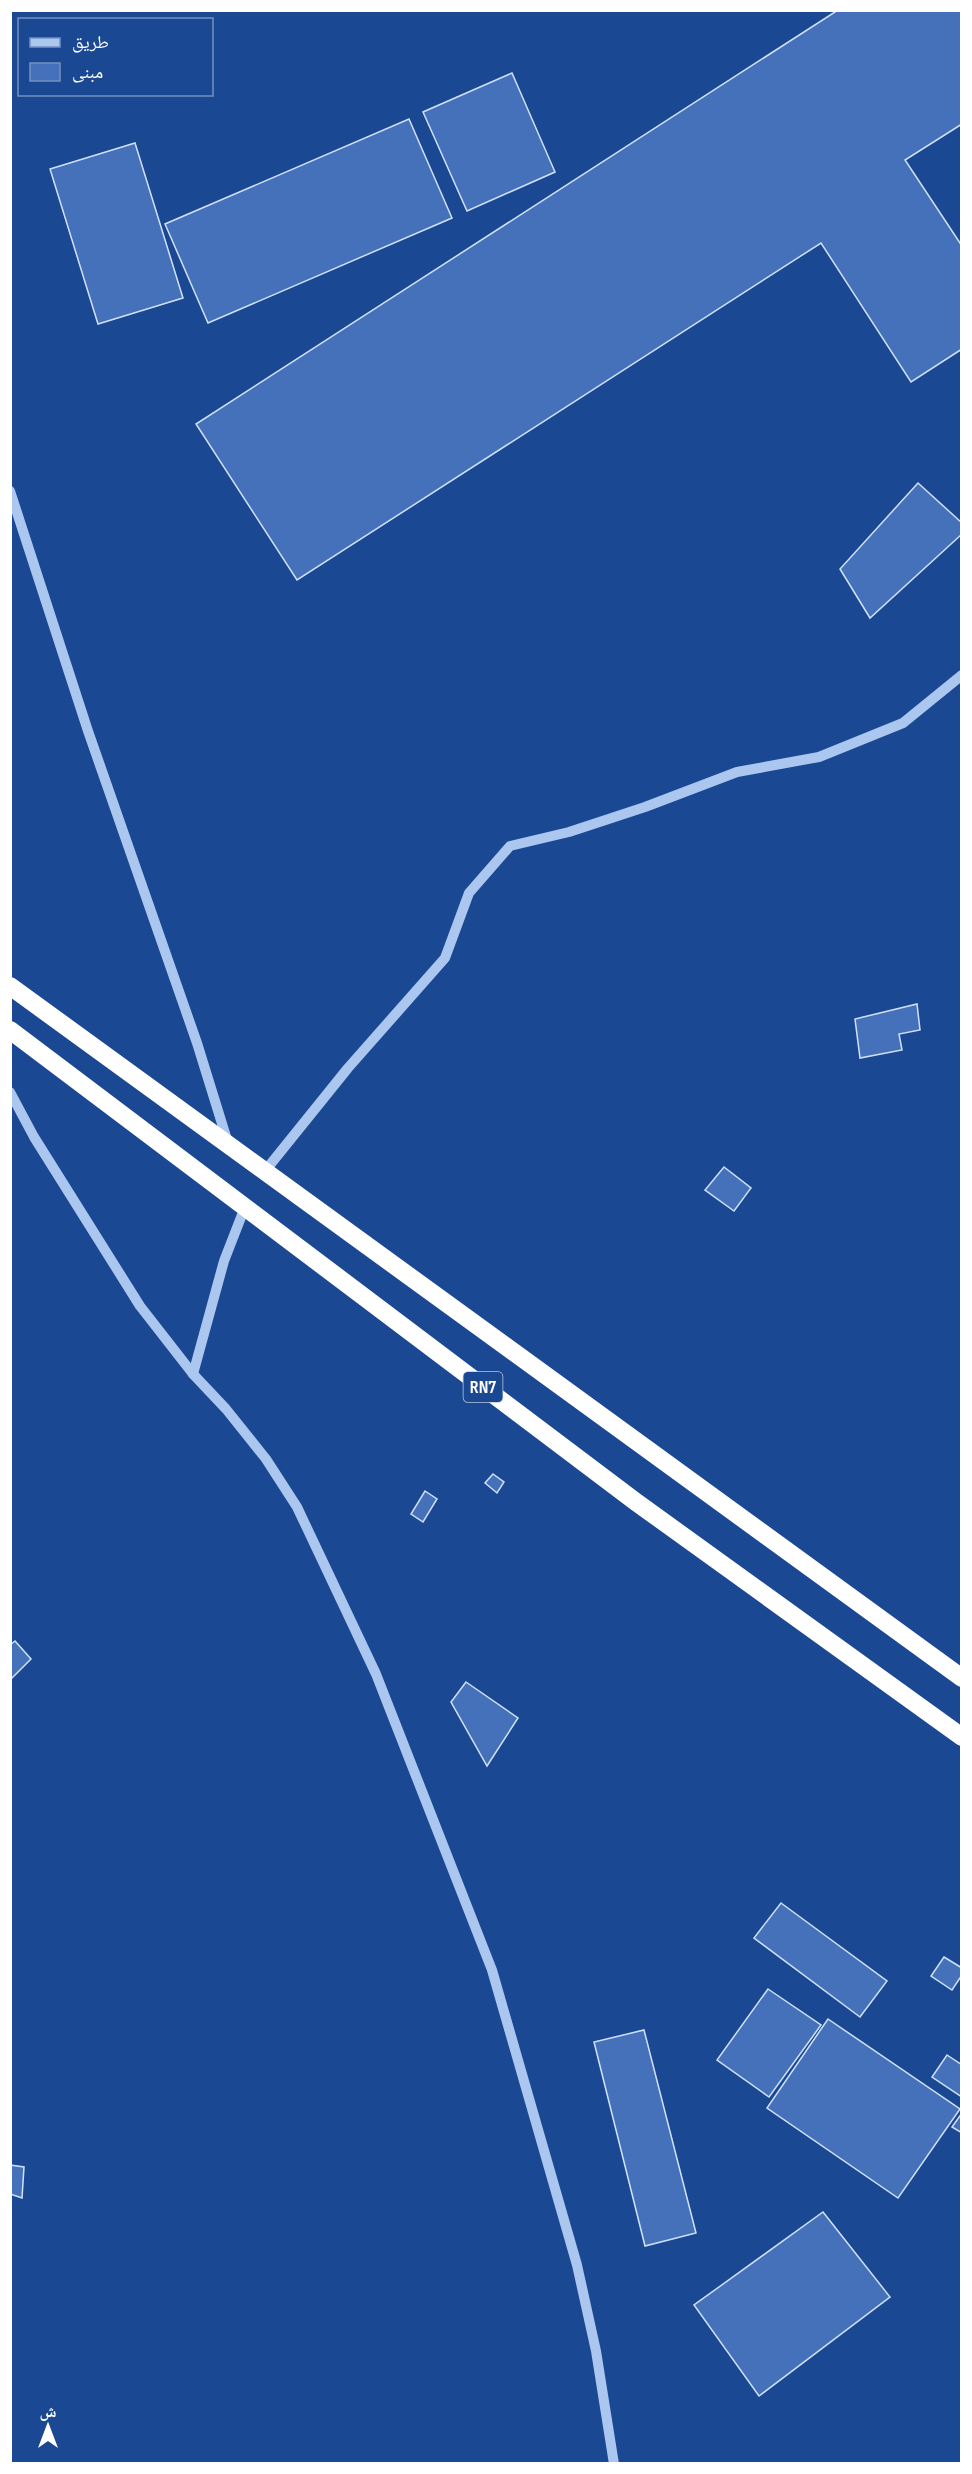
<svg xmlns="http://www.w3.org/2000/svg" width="972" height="2474" font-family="'Sofia Sans Condensed','Noto Naskh Arabic',sans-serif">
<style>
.building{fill:#4471b9;stroke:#d1e1fa;stroke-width:1.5}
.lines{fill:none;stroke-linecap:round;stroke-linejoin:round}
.minor{stroke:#abc6ef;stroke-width:10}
.highway{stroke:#fff;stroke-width:18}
.labels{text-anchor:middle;stroke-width:4.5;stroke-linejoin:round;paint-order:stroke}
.shield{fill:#1b4892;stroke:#bbc8de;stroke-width:1.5}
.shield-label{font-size:18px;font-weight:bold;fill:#fff}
</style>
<rect width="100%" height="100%" fill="#1b4892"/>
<g class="building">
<polygon points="838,10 962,10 962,124 905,160 962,246 962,349 911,382 821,243 297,580 196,424"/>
<polygon points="512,73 555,172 467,211 423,112"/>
<polygon points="409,119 452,218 208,323 165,224"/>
<polygon points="135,143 183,298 98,324 50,169"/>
<polygon points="918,483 962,523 962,534 870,618 840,569"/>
<polygon points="917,1004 920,1030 899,1034 902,1050 860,1058 855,1019"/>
<polygon points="724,1167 751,1188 734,1211 705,1190"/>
<polygon points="493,1474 504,1482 497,1493 485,1483"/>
<polygon points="425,1491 437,1499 423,1522 411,1514"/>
<polygon points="15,1641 31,1659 10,1680 10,1645"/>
<polygon points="466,1682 518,1718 487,1766 451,1702"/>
<polygon points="781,1903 887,1981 860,2017 754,1938"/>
<polygon points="944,1957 962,1968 962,1975 952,1990 931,1976"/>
<polygon points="768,1989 821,2025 769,2097 717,2060"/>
<polygon points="828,2019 960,2109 898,2198 767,2108"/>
<polygon points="644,2030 696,2233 645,2246 594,2042"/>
<polygon points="947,2055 962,2065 962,2097 932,2077"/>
<polygon points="962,2113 962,2133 952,2127"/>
<polygon points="10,2165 24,2167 22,2198 10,2194"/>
<polygon points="823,2212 890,2297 759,2396 694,2305"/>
</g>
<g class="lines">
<g class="minor">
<polyline points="10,491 88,731 197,1043 228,1143"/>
<polyline points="10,1092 34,1137 140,1306 193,1374 226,1409 266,1459 297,1507 376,1674 492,1970 577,2265 596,2351 614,2464"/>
<polyline points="265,1171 348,1068 445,958 469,893 510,846 569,832 645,807 737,772 819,757 903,723 962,675"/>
<polyline points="193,1374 224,1261 245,1207"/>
</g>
<g class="highway">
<polyline points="10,986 962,1678"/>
<polyline points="10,1030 636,1502 962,1737"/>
</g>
</g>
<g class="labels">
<rect class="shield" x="463.5" y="1372" width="39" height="30" rx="4.5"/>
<g class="shield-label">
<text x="483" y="1393">RN7</text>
</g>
</g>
<rect width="972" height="2474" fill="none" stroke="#ffffff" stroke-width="24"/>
<rect x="18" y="18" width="195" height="78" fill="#1b4892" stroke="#7691be" stroke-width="1.5"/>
<rect x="30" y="38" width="30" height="9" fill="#abc6ef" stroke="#7691be" stroke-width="1.5"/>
<text x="72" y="48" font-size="18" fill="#ffffff">طريق</text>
<rect x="30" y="63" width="30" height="18" fill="#4471b9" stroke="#7691be" stroke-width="1.5"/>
<text x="72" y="78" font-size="18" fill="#ffffff">مبنى</text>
<g transform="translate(48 2426)" stroke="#1b4892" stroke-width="4.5" paint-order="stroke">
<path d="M0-4.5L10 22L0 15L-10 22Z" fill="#ffffff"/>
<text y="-9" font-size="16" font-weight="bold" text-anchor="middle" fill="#ffffff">ش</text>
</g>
</svg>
